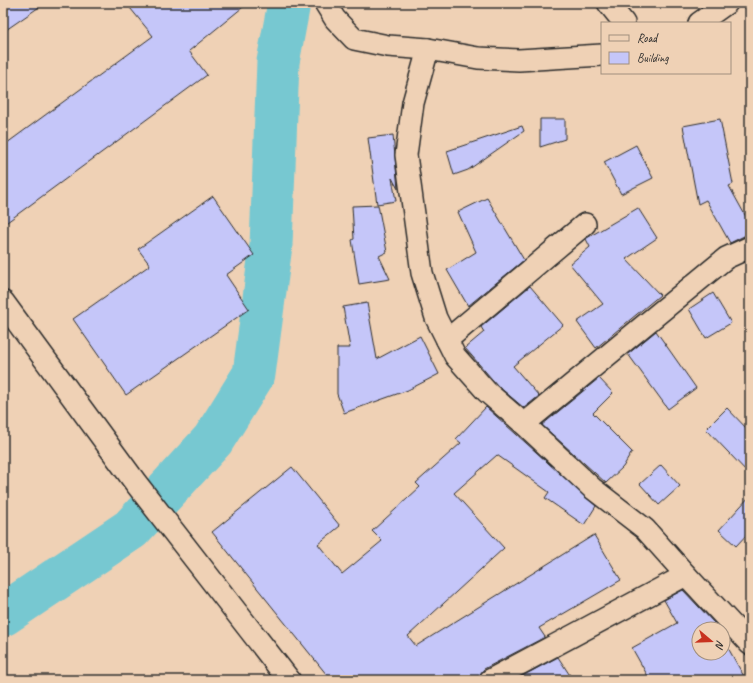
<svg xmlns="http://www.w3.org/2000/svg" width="753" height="683" font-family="Caveat,sans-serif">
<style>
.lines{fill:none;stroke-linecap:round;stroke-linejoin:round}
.river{stroke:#77c8d1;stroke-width:43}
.building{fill:#c5c6f9;stroke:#2b2b2b}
.street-casing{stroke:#2b2b2b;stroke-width:24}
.secondary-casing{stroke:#2b2b2b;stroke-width:25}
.street{stroke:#efd1b5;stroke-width:21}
.secondary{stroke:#efd1b5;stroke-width:22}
</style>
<rect width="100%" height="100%" fill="#efd1b5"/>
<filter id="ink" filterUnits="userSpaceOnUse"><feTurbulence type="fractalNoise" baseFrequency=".025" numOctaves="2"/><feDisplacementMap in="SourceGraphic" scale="8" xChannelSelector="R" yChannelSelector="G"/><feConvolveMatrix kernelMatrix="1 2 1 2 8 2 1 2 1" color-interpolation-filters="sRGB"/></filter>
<g filter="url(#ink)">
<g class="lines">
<polyline class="river" points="3,615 131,529 213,440 254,374 271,245 278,62 289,3"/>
</g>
<g class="building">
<polygon points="3,3 45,3 3,32"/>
<polygon points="126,3 248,3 189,51 207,75 3,225 3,146 153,36"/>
<polygon points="540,119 565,119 565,139 540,147"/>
<polygon points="720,119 733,184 729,186 750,224 750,233 730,243 706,200 698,204 683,126"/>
<polygon points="522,126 524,131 468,170 454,175 447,151"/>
<polygon points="393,135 398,189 392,178 396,201 377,204 368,138"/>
<polygon points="636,145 653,178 621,194 604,162"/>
<polygon points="213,196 254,255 226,275 249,309 126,395 73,319 150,265 138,249"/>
<polygon points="487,198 524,260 468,306 447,270 476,252 458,212"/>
<polygon points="378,205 387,252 379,256 390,279 359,284 352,240 354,239 352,206"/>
<polygon points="638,208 657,238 626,259 660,295 596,348 577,322 603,304 570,264 590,247 586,239 587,238"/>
<polygon points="530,286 563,325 513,366 539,396 524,408 498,386 465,348 484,332 481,327"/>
<polygon points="713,293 731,323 706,338 689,309"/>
<polygon points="367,303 377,359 420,336 439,374 408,390 344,413 337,394 337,348 350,348 343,307"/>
<polygon points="656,331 696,388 668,409 628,354"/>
<polygon points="599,378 613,393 593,413 632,452 623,467 606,483 542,425"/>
<polygon points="486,407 596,506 584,525 545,498 549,492 497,455 454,493 504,548 408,636 416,646 594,535 621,580 539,628 545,637 484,669 480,674 478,680 331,680 212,532 292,467 340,526 318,544 342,574 382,541 372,531 420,487 416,483 461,443 456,439"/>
<polygon points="727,408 750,432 750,475 706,429"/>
<polygon points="661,465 680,486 659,505 640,484"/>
<polygon points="750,496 750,531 736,546 719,530"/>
<polygon points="683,590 715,624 718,629 699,629 699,653 723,653 723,639 746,680 650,680 632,648 677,623 664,600"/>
<polygon points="558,657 573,680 515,680"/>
</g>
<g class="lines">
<defs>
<g id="street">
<polyline points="325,3 335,19 354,39 388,46 428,49 478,58 519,60 602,55"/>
<polyline points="608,3 624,23"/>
<polyline points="699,23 727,3"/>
<polyline points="428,49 413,103 406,155 422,273 436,318 455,356 487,392 524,424 592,488 645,529 686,575 750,644"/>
<polyline points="447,340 585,224"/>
<polyline points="524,424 726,258 750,247"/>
<polyline points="490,680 686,575"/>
</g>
<polyline id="secondary" points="3,302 135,482 289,680"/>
</defs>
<use href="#street" class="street-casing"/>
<use href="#secondary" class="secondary-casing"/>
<use href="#street" class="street"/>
<use href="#secondary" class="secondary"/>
</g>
</g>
<rect width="753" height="683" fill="none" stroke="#efd1b5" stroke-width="16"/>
<rect x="8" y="8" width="737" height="667" fill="none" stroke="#2b2b2b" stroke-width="1.5" filter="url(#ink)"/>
<rect x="601" y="22" width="130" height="52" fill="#efd1b5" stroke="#a18f7e"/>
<rect x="609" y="35" width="20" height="6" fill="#efd1b5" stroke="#a18f7e"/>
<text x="637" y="42" font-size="12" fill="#2b2b2b">Road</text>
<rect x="609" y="52" width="20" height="12" fill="#c5c6f9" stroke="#a18f7e"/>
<text x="637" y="62" font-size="12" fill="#2b2b2b">Building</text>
<g transform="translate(711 641) rotate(109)"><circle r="19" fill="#efd1b5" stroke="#a18f7e"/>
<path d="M0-3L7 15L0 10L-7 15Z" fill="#c8321e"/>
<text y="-6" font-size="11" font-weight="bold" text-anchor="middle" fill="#2b2b2b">N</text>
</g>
</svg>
